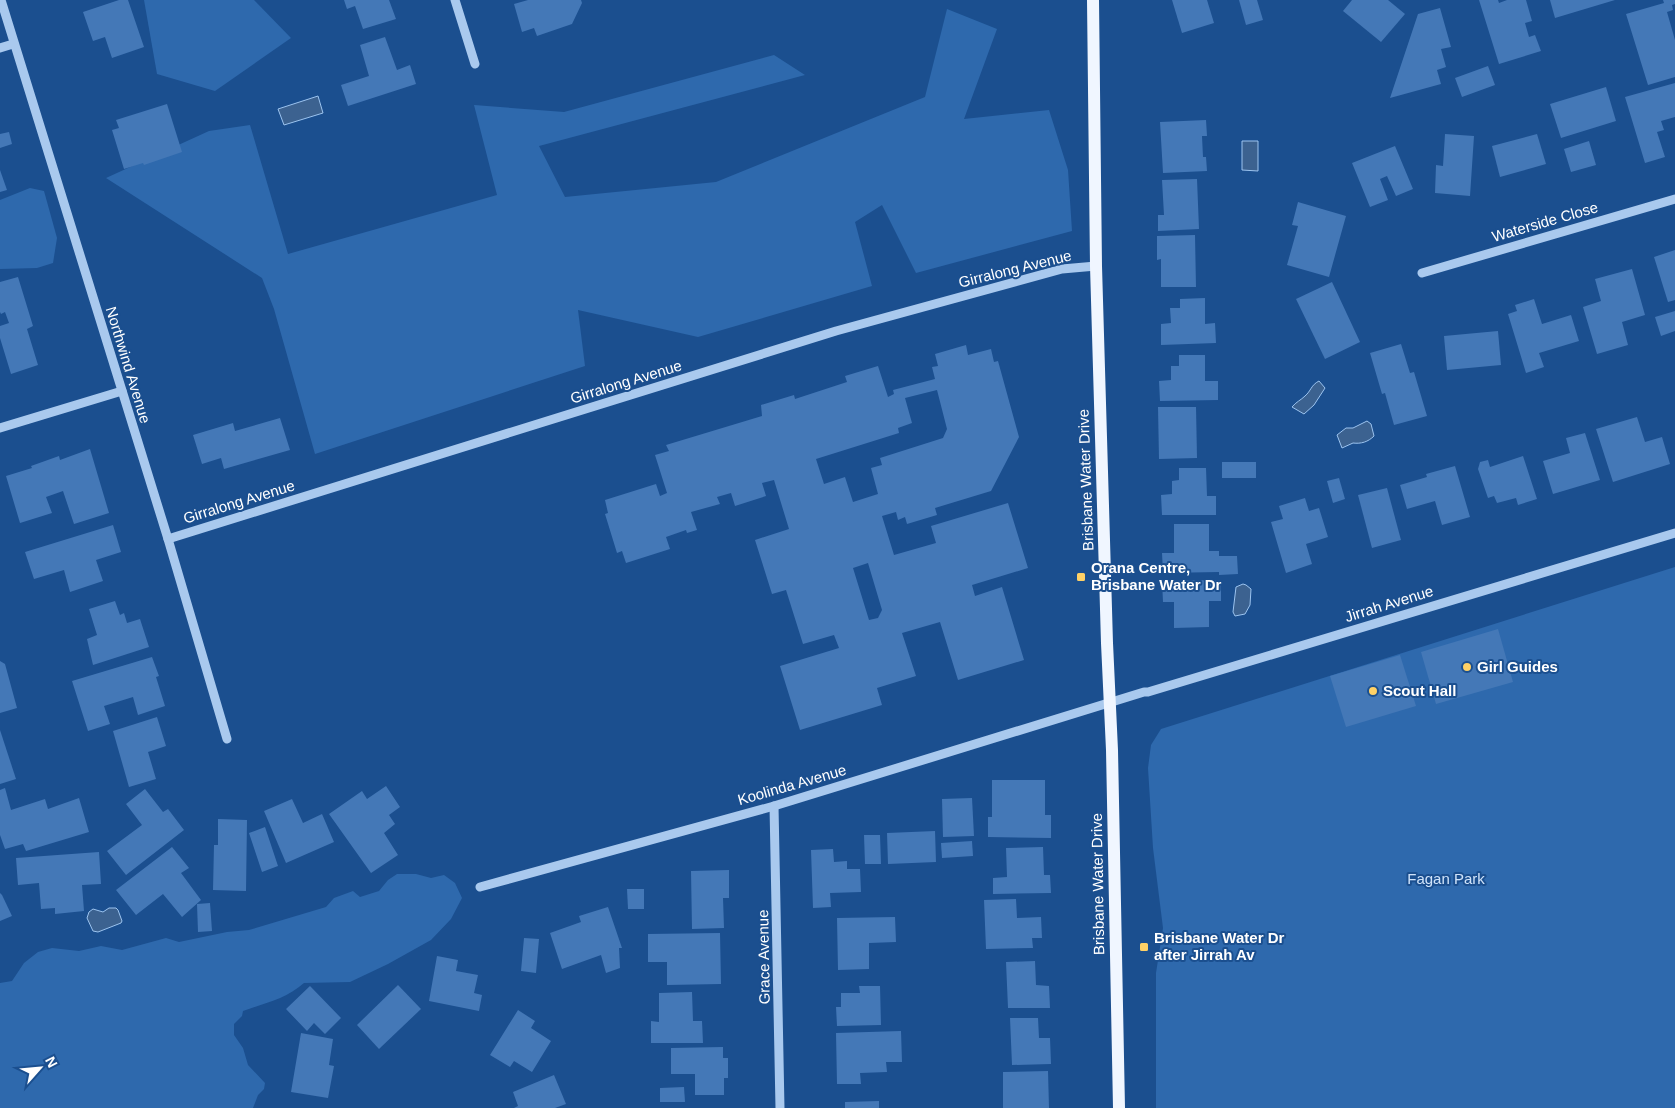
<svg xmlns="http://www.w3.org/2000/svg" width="1675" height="1108" font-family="Helvetica,sans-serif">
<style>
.green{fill:#2e69ad}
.water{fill:#3c6290;stroke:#9cc4f0}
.building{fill:#4478b7;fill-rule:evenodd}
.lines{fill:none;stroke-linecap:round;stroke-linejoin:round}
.minor{stroke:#a9c9ee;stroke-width:9}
.major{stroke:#f0f6ff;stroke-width:12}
.poi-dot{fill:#ffd166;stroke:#1b4f8f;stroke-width:2}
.labels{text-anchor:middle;stroke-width:4;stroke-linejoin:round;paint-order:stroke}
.street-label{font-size:15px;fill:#fff;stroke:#1b4f8f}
.poi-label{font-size:15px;font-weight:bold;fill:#fff;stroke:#1b4f8f;text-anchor:start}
.park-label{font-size:15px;fill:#cfe3fa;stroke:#1b4f8f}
</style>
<rect width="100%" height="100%" fill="#1b4f8f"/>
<g class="green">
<polygon points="144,0 254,0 291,38 215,91 157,74"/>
<polygon points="947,9 997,29 964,119 1049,110 1068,170 1072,231 916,273 882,205 855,222 872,286 698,337 578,310 585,366 315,454 274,309 262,278 106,178 209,131 250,125 288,254 497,195 474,105 564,112 774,55 805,75 539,146 565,197 716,182 925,97"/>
<polygon points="30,188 44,191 57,238 53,263 37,268 0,269 0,200"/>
<polygon points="1675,567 1675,1108 1156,1108 1156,973 1163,928 1153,848 1148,768 1151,745 1161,729"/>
<path d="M397 874H416L431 878 444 875 455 883 462 898 451 919 431 940 388 964 350 982 304 983C286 999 265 1003 243 1011L242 1016 234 1024V1035L243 1048 248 1065 265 1083 264 1089 258 1095 253 1108H0V983L12 981 24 963 38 952 52 948 79 951 101 946 122 950 166 938 179 942 227 932 249 930 326 907 334 898 353 891 360 897 379 891 388 880Z"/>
</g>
<g class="water">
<polygon points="318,96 323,113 284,125 278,109"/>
<polygon points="1242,141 1258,141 1258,171 1242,170"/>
<path d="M1319 381 1325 388 1314 405 1304 414 1292 407C1296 402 1301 400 1305 396 1311 391 1311 385 1319 381Z"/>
<path d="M1367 421 1371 424 1374 436C1368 442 1361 444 1353 443L1342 448 1337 435 1346 428H1353Z"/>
<polygon points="1243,584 1246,585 1251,589 1250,605 1245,614 1235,616 1233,612 1236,587"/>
<polygon points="109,908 116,908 118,910 122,921 121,923 98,932 93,931 87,918 89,912 93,909 103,912"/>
</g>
<g class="building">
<polygon points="119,0 128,0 144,47 112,58 105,37 93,41 83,12"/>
<polygon points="344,0 389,0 396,19 363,29 355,6 347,9"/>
<polygon points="528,0 581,0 582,3 572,24 537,36 534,28 522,32 514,4"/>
<polygon points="1172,0 1207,0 1214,23 1182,33"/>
<polygon points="1239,0 1257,0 1263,20 1246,25"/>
<polygon points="1352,0 1388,0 1405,14 1381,42 1343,11"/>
<polygon points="1479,0 1498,0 1499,3 1507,0 1526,0 1532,21 1525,23 1529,37 1535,35 1541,51 1499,64"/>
<polygon points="1550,0 1615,0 1555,18"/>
<polygon points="1663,0 1675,0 1675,4 1672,5 1673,10 1667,12 1675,40 1675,77 1648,85 1626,14 1664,3"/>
<polygon points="1440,8 1451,47 1441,49 1446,67 1437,70 1441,84 1390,98 1418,14"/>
<polygon points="385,37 397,70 410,65 416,84 348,106 341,85 369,76 360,45"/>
<polygon points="1488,66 1495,85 1462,97 1455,78"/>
<polygon points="1675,83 1675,117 1661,121 1664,130 1657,132 1665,157 1645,163 1625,97"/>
<polygon points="1606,87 1616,121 1561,138 1550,104"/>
<polygon points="167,104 182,152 144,165 143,163 124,169 112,130 119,128 116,120"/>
<polygon points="1206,120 1207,136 1202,136 1203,157 1206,157 1207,171 1163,173 1160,122"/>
<polygon points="9,132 12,144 0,148 0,134"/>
<polygon points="1445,134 1474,136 1470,196 1435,193 1436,165 1443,166"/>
<polygon points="1537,134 1546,164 1500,177 1492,146"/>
<polygon points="1589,141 1596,165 1571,172 1564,149"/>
<polygon points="1395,146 1413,189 1396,196 1387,176 1380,179 1388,200 1370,207 1352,163"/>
<polygon points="0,170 7,190 0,192"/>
<polygon points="1197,179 1199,229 1158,231 1158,215 1164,215 1162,180"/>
<polygon points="1298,202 1346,216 1329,277 1287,265 1298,226 1292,225"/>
<polygon points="1195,235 1196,287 1161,287 1161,259 1157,260 1157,236"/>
<polygon points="1675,250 1675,300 1668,302 1654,257"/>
<polygon points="1632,269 1645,315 1622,322 1628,345 1597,354 1583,307 1601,301 1595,279"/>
<polygon points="18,277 33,326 27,329 38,365 11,374 0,338 0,326 9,323 5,312 1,314 0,312 0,282"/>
<polygon points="1332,282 1360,342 1325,359 1296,299"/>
<polygon points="1205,298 1205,324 1215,323 1216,343 1161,345 1161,324 1171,323 1170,308 1180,308 1180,299"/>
<polygon points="1534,299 1542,324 1571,315 1579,341 1539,353 1544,367 1526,373 1508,314 1517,311 1515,305"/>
<polygon points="1675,311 1675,331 1661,336 1655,317"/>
<polygon points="1498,331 1501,365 1447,370 1444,336"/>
<polygon points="1401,344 1410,373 1414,372 1427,416 1394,425 1385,393 1382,394 1370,353"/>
<path d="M966 345 968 355 991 349 994 362 998 361 1019 437 991 491 935 508 937 515 907 524 905 517 898 520 896 512 882 516 894 555 936 543 931 526 1008 503 1028 568 972 585 975 596 1002 587 1024 660 958 680 940 622 902 633 916 676 877 688 882 705 800 730 780 666 839 648 834 635 803 644 786 590 772 594 755 540 789 529 774 480 762 483 766 496 735 506 731 493 717 497 720 504 691 512 697 530 687 533 686 530 666 537 670 549 626 563 622 551 617 553 605 514 608 513 605 500 656 484 660 496 667 493 655 455 669 451 666 445 762 416 761 405 794 395 795 399 847 382 845 376 878 366 888 397 894 394 893 390 935 379 932 367 938 366 935 354ZM937 390 947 429 943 438 880 458 882 465 871 468 878 494 853 502 845 477 824 484 816 459 899 433 898 428 912 423 905 398ZM868 563 882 610 878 618 869 620 853 568Z"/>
<polygon points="1179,355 1205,355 1205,381 1218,381 1218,400 1160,401 1159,381 1171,380 1171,366 1179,366"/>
<polygon points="1158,407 1196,407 1197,458 1159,459"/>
<polygon points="1637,417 1645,442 1662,437 1670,464 1613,482 1596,429"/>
<polygon points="280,418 290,450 224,469 221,458 202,464 193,435 233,423 235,431"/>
<polygon points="1585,433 1600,480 1553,494 1543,461 1570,453 1566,438"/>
<polygon points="90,449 109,513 74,524 63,491 46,497 52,513 20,523 6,476 32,468 31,466 59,456 60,460"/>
<polygon points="1523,456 1537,499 1518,505 1516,498 1497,503 1494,496 1488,498 1478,469 1480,462 1488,460 1490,467"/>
<rect x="1222" y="462" width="34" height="16"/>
<polygon points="1455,466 1470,517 1442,525 1435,501 1407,509 1400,485 1427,477 1426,474"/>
<polygon points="1179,468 1206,468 1207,496 1216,496 1216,515 1162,515 1161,495 1172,494 1172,481 1179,480"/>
<polygon points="1339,478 1345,499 1333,503 1327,481"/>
<polygon points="1387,488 1401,540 1372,548 1358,495"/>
<polygon points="1305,498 1309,511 1319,508 1328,537 1306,544 1312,564 1286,573 1271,522 1283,519 1279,506"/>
<polygon points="1174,524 1209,524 1209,551 1219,551 1219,556 1237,556 1238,574 1219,575 1219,572 1163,573 1162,553 1174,553"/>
<polygon points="113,525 121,552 96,560 103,581 70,592 64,570 34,579 25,552"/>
<polygon points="1221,580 1221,601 1209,601 1209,627 1174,628 1174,602 1163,602 1162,581"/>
<polygon points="115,601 120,615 124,613 127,623 140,619 149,647 93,665 87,639 97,635 89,609"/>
<polygon points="1498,629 1513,682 1436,704 1421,652"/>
<polygon points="1400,655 1416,706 1346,727 1330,676"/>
<polygon points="152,657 159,676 156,677 165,706 138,715 133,697 104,706 110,724 88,731 72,681"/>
<polygon points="0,661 5,664 17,708 0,713"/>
<polygon points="157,717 166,746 148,752 156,779 129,787 113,731"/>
<polygon points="0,730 16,779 0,784"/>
<polygon points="992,780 1045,780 1045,815 1051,815 1051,838 988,837 988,817 992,817"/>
<polygon points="386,786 400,807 389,815 395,824 384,833 398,855 371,873 329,814 362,791 367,799"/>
<polygon points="5,788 11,810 45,799 48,809 79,798 89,832 26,851 23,844 5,849 0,835 0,790"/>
<polygon points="145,789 163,812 168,809 184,830 126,875 107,851 142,825 126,804"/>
<polygon points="972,798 974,836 943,837 942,799"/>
<polygon points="292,799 303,823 322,814 334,842 286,863 264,811"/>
<polygon points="218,819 247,820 246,891 213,890 214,845 218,845"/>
<polygon points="265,827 278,866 262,872 249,833"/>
<polygon points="935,831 936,862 888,864 887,833"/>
<polygon points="864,835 880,835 881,864 865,864"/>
<polygon points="972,841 973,856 942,858 941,843"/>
<polygon points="172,847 189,868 181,873 201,900 182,917 163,894 136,915 116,890"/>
<polygon points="1043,847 1044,875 1050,875 1051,893 993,894 993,878 1007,877 1006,848"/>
<polygon points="833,849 834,862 847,861 847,869 860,869 861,892 830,893 831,907 813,908 811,850"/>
<polygon points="99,852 101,884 82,885 84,911 55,914 55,908 41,909 39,883 18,885 16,858"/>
<polygon points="729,870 729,898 723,898 724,928 692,929 691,871"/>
<polygon points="627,889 644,889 644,909 628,909"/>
<polygon points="0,893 2,895 12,916 0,921"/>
<polygon points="1016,899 1017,918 1041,917 1042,938 1032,938 1033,948 986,949 984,900"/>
<polygon points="210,903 212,931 198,932 197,904"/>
<polygon points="608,907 622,948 619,948 620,968 606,973 601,955 562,969 550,933 581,922 579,916"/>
<polygon points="895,917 896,942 869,943 869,969 838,970 837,918"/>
<polygon points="720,933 721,984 667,985 667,962 648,962 648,934"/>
<polygon points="524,938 539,939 536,973 521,971"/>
<polygon points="437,956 458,960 456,971 478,975 474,993 482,995 479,1011 429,1001"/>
<polygon points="1035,961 1036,985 1049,986 1050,1008 1008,1008 1006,962"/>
<polygon points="398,985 421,1009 379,1049 357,1025"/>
<polygon points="310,986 341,1018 325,1034 314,1023 307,1031 286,1009"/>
<polygon points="859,986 880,986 881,1025 837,1026 836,1007 841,1007 841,993 860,993"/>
<polygon points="692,992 693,1021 702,1021 703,1043 651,1043 651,1021 659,1022 659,993"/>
<polygon points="518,1010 535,1021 531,1028 551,1041 532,1072 514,1061 510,1067 490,1055"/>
<polygon points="1010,1018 1038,1018 1039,1038 1050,1038 1051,1064 1012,1065"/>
<polygon points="901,1031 902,1062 886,1062 887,1072 860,1073 861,1084 837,1084 836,1033"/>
<polygon points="301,1033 333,1039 329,1065 334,1066 328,1098 291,1092"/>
<polygon points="723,1047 723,1058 728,1058 728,1078 724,1078 724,1095 695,1095 695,1074 671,1074 671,1048"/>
<polygon points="1048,1071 1049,1108 1003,1108 1003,1072"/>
<polygon points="554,1075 566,1104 555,1108 514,1108 518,1106 513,1092"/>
<polygon points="684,1087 685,1102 660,1102 660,1088"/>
<polygon points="879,1101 879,1108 845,1108 845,1102"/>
</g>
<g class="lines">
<g class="minor">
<polyline points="1,0 168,539 227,739"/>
<polyline points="455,0 475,64"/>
<polyline points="0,48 13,44"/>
<polyline points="1422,273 1675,199"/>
<polyline points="0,428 122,391"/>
<polyline points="168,539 836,331 1062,269 1096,266"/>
<polyline points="774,806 780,1108"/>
<polyline points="480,887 774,806 1144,692 1148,692 1675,533"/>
</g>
<polyline class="major" points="1093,0 1096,266 1107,643 1112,750 1119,1108"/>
</g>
<g class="poi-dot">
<rect x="1076" y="572" width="10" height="10" rx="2.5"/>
<circle cx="1467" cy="667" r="5"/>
<circle cx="1373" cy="691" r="5"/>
<rect x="1139" y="942" width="10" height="10" rx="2.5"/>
</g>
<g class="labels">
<g class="street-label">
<text transform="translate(1545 222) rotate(-16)" y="5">Waterside Close</text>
<text transform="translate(1015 269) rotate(-14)" y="5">Girralong Avenue</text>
<text transform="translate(128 365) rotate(73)" y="5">Northwind Avenue</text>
<text transform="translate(626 382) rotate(-17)" y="5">Girralong Avenue</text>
<text transform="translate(1086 480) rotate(-92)" y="5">Brisbane Water Drive</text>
<text transform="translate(239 502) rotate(-17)" y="5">Girralong Avenue</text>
<text transform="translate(1389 604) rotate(-17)" y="5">Jirrah Avenue</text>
<text transform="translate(792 785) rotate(-16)" y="5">Koolinda Avenue</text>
<text transform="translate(1098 884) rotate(-91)" y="5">Brisbane Water Drive</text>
<text transform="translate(764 957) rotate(-91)" y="5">Grace Avenue</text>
</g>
<g class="poi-label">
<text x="1091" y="573">Orana Centre,<tspan x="1091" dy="17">Brisbane Water Dr</tspan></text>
<text x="1477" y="672">Girl Guides</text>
<text x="1383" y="696">Scout Hall</text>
<text x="1154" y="943">Brisbane Water Dr<tspan x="1154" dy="17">after Jirrah Av</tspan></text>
</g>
<g class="park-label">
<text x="1446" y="884">Fagan Park</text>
</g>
</g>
<g transform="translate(40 1068) rotate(63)" stroke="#1b4f8f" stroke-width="4" paint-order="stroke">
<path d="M0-4L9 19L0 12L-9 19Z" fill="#ffffff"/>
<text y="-8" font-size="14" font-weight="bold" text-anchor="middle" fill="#ffffff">N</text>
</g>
</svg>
